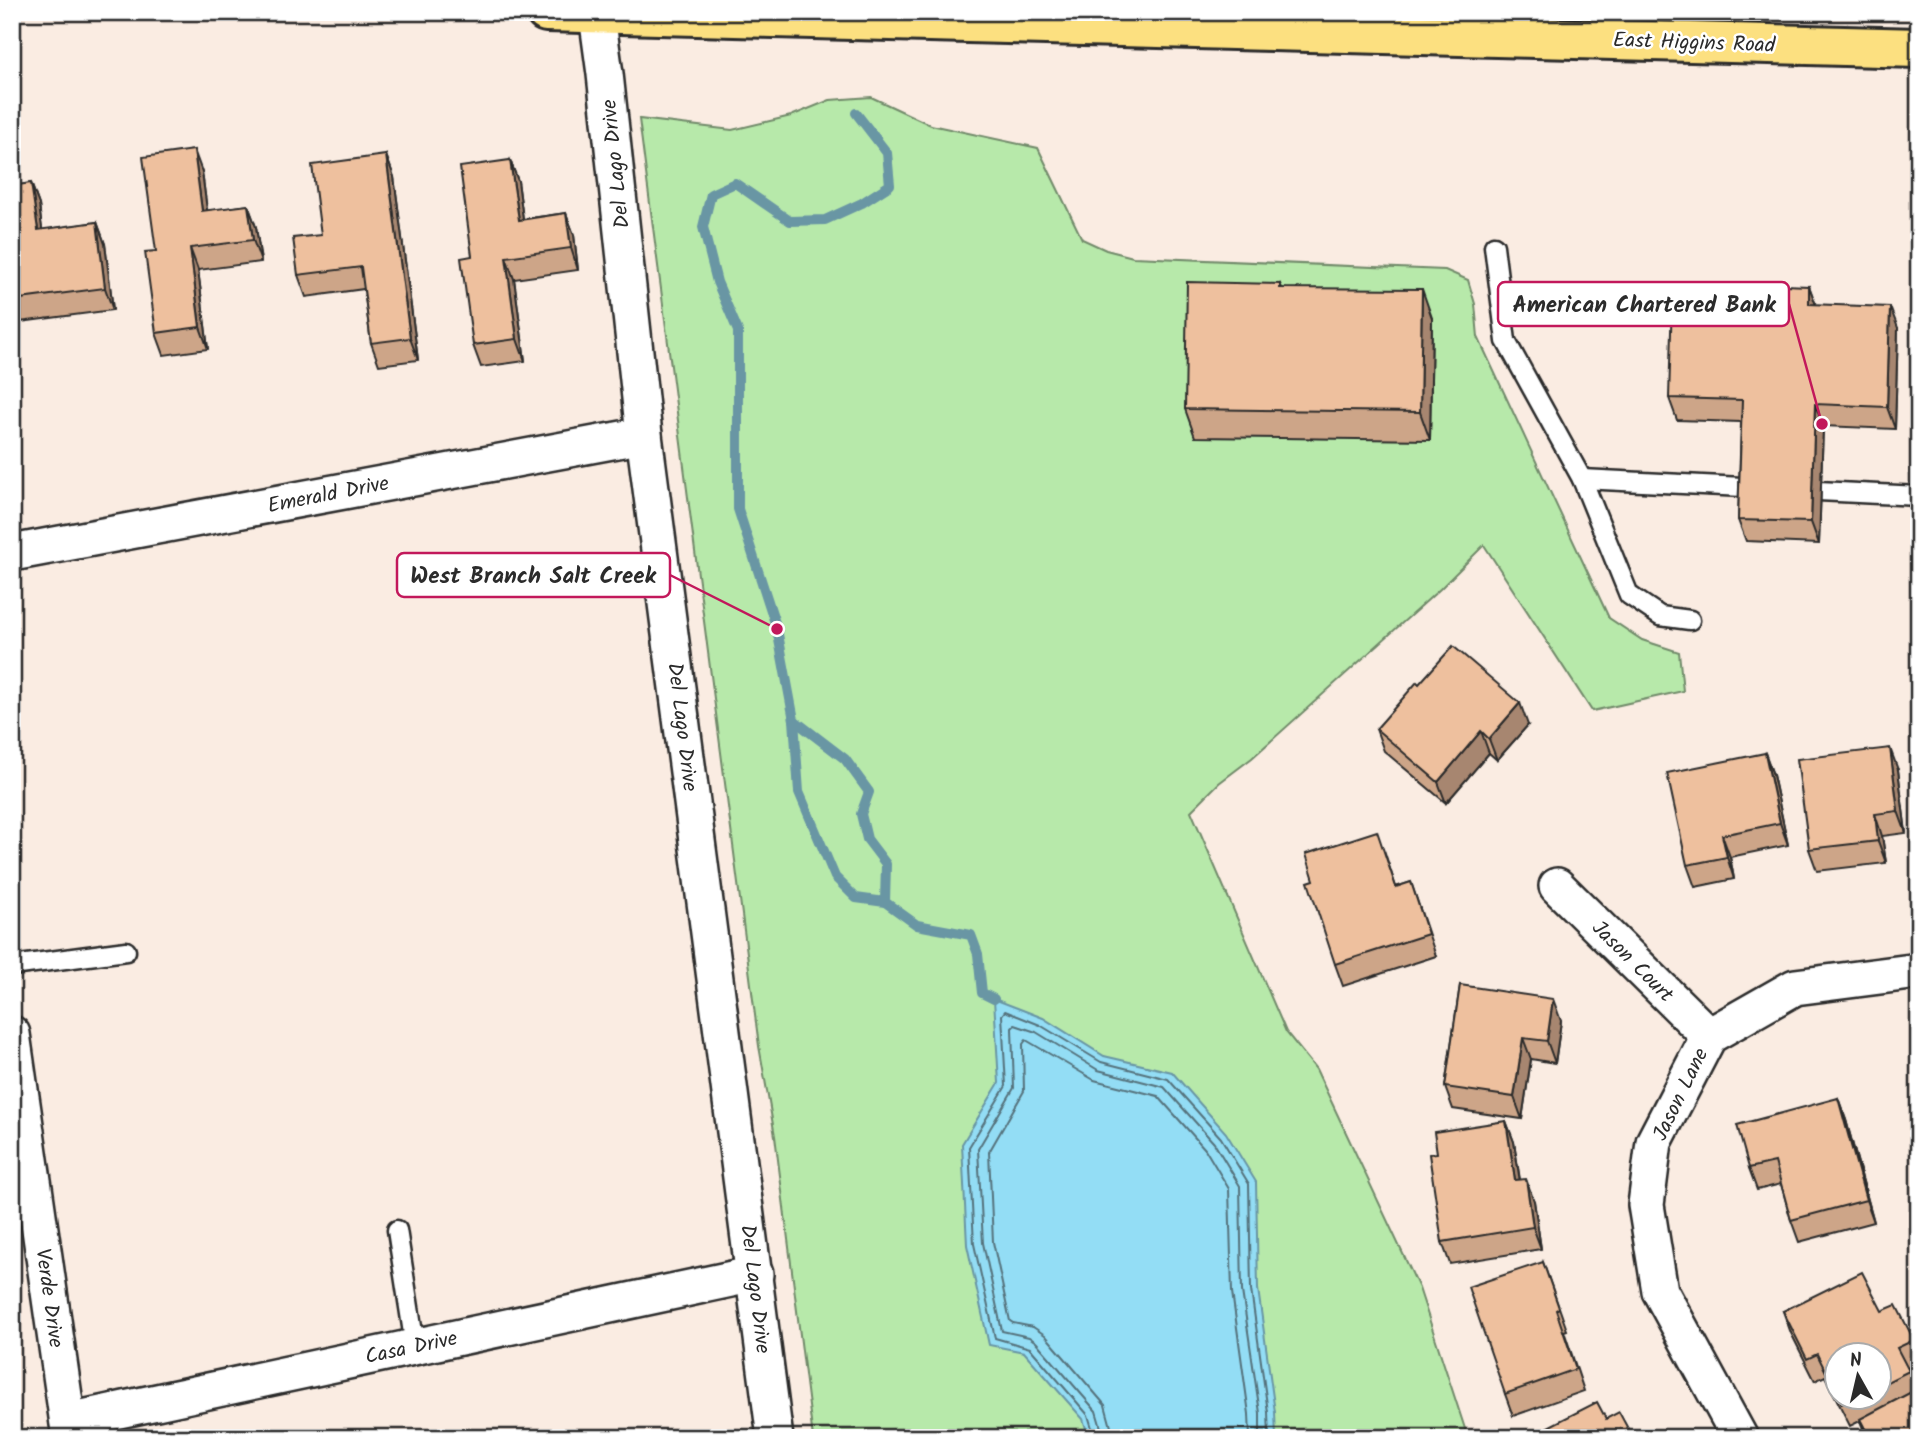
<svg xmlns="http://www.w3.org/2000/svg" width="1931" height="1450" font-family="Kalam,sans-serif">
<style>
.green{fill:#b7e9aa;stroke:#718a6a;stroke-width:2}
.water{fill:#93ddf5;stroke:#6996a4;stroke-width:2}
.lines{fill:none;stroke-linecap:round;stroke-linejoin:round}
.shore{stroke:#55727c;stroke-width:2}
.stream{stroke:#6996a4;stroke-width:10}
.lane-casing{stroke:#2b2b2b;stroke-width:23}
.street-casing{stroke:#2b2b2b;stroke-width:40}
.primary-casing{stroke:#2b2b2b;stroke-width:44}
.lane{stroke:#fff;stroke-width:18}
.street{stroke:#fff;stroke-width:35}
.primary{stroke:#fce080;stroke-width:38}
.wall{fill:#cda588;stroke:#2b2b2b;stroke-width:2;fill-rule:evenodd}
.shaded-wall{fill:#a7866f;stroke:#2b2b2b;stroke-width:2}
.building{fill:#eec09e;stroke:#2b2b2b;stroke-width:2}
.labels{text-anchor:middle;stroke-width:5;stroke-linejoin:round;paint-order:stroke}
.street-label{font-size:21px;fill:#2b2b2b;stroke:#fff}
.leader{fill:none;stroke:#c2185b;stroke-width:2.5}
.callout-dot{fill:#c2185b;stroke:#fff;stroke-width:2.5}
.callout{fill:#fff;stroke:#c2185b;stroke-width:2.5}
.callout-label{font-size:23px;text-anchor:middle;font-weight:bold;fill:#2b2b2b}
</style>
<rect width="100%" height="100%" fill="#faece2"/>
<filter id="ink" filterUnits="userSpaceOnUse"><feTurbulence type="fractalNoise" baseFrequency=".0143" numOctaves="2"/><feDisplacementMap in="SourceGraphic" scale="14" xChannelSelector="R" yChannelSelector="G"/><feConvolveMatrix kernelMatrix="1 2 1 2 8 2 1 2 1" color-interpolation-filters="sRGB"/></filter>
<g filter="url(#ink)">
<polygon class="green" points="871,97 931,125 1038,148 1082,239 1106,250 1133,257 1445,270 1468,280 1475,304 1478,337 1609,618 1642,640 1679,652 1683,691 1592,711 1484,545 1440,589 1252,758 1219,783 1191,811 1286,1032 1316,1069 1419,1288 1468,1438 813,1438 775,1136 759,1046 639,119 732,130 791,116 830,100"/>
<polygon class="water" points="994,999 1043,1018 1104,1056 1172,1072 1226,1133 1256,1182 1258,1289 1275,1412 1276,1438 1089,1438 1083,1419 1024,1352 989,1345 967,1245 962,1144 999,1083"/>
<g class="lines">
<g class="shore">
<polyline points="1095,1438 1088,1415 1030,1348 995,1338 974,1244 969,1147 1006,1086 1002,1015 1005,1011 1040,1025 1101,1062 1168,1079 1221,1138 1249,1184 1251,1290 1268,1412 1269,1438"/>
<polyline points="1104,1438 1096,1411 1036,1342 1029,1337 1002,1331 983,1243 978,1149 1014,1088 1012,1028 1015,1025 1036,1032 1098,1070 1164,1087 1214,1143 1240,1186 1242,1291 1260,1413 1260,1438"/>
<polyline points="1114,1438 1105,1405 1045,1335 1033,1327 1013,1323 1010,1321 993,1242 989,1152 1024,1091 1023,1044 1026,1040 1094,1080 1158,1096 1205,1149 1229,1189 1232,1292 1249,1414 1250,1438"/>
</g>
<g class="stream">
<polyline points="856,113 887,153 890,185 862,203 825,220 790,221 735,183 711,194 703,227 717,282 738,331 738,509 777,629 794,720 799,792 835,877 856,898 885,902 917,925 971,935 978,954 982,993 994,999"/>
<polyline points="794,720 845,759 869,792 861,814 867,839 886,864 885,902"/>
</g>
<defs>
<g id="lane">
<polyline points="1494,246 1506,341 1582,479"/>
<polyline points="1798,490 1919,496"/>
<polyline points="1690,620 1660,616 1629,595 1582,479 1763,488"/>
<polyline points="12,966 126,951"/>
<polyline points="397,1230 415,1346"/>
</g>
<g id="street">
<polyline points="597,15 605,74 644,435 775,1438"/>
<polyline points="12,553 644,435"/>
<polyline points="1557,886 1709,1036"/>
<polyline points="12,1034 70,1438"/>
<polyline points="68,1421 755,1274"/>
<polyline points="1740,1438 1660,1291 1646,1205 1654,1142 1709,1036 1795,987 1919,971"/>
</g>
<polyline id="primary" points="546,12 1919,48"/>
</defs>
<use href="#lane" class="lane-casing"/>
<use href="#street" class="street-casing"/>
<use href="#primary" class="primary-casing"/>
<use href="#lane" class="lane"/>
<use href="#street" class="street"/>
<use href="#primary" class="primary"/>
</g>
<g class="wall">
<polygon points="386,155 394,177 418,360 379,365 371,343 364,289 306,297 298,275"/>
<polygon points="510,160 518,181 523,219 566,213 574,235 578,270 514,279 525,361 481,367 473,345 472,256"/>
<polygon points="202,172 207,211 248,205 256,227 261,262 198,270 208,349 164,355 156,333 156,251"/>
<polygon points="31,183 39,205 42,230 97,222 105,244 113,310 12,323 12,186"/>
<polygon points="1280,284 1282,288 1432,318 1430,440 1195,437 1185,409"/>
<polygon points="1809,286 1816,305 1898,328 1895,429 1823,426 1819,544 1746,541 1738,520 1741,422 1677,420 1669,398 1753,301"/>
<polygon points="1419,684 1528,725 1497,760 1489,753 1446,803 1384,751 1376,729"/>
<polygon points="1765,753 1773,775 1788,845 1730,857 1734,879 1695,887 1687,865"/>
<polygon points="1898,770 1906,833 1882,836 1886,863 1817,871 1809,849"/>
<polygon points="1385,853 1396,887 1411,882 1436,956 1343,986 1335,964"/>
<polygon points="1460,985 1561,1021 1555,1063 1531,1059 1522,1119 1453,1109 1445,1087"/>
<polygon points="1838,1098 1846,1120 1874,1222 1799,1242 1791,1220 1781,1184 1757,1190 1749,1168"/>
<polygon points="1506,1121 1514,1142 1520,1180 1534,1201 1541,1249 1450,1264 1442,1242 1437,1153"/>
<polygon points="1543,1262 1567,1330 1564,1331 1584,1391 1513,1416 1505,1394"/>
<path d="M1783 1311H1882L1914 1340 1919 1354V1363L1908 1368 1916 1390 1919 1438H1867L1860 1421 1850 1426 1825 1376 1815 1381 1791 1333ZM1837 1355H1879V1397H1837Z"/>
</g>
<g class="shaded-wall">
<polygon points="194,150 202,172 210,233 202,211"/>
<polygon points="386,155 394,177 418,360 410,338"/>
<polygon points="510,160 518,181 526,242 519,220"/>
<polygon points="31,183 39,205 45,252 38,230"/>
<polygon points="248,205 256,227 261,262 253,240"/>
<polygon points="566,213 574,235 578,270 571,248"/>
<polygon points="97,222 105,244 113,310 105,288"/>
<polygon points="190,248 198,270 208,349 200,327"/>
<polygon points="506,257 514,279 525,361 517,339"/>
<polygon points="1809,286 1817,308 1809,304"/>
<polygon points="1422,289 1432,318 1430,440 1420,412"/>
<polygon points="1890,307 1898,328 1895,429 1887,407"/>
<polygon points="1815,404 1823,426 1819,544 1811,522"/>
<polygon points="1520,703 1528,725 1497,760 1489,739"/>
<polygon points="1481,731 1489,753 1446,803 1438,782"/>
<polygon points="1890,748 1898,770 1906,833 1898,811"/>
<polygon points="1765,753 1773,775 1788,845 1780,823"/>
<polygon points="1875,814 1882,836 1886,863 1878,841"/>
<polygon points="1722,835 1730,857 1734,879 1727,857"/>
<polygon points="1553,999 1561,1021 1555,1063 1547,1041"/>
<polygon points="1523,1038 1531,1059 1522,1119 1514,1097"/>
<polygon points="1838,1098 1846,1120 1874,1222 1866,1200"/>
<polygon points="1506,1121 1514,1142 1523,1202 1515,1180"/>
<polygon points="1526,1179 1534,1201 1541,1249 1533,1227"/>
</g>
<g class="building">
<polygon points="194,150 202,211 248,205 253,240 190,248 200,327 156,333 145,252 156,251 143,157"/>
<polygon points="386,155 410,338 371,343 361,267 298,275 293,238 321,235 312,165"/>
<polygon points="510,160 519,220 566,213 571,248 506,257 517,339 473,345 461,258 472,256 460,167"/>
<polygon points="31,183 38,230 97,222 105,288 12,300 12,186"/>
<polygon points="1187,282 1280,284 1280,288 1422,289 1420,412 1185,409"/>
<polygon points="1753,284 1809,286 1809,304 1890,307 1887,407 1815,404 1811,522 1738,520 1742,400 1669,398 1672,299 1753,301"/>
<polygon points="1453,646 1520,703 1489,739 1481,731 1438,782 1376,729 1417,682 1419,684"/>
<polygon points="1890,748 1898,811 1875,814 1878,841 1809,849 1797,759"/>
<polygon points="1765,753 1780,823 1722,835 1727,857 1687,865 1667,773"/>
<polygon points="1915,762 1919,762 1919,794"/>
<polygon points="1377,831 1396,887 1411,882 1428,934 1335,964 1308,882 1314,880 1306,854"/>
<polygon points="1460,985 1553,999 1547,1041 1523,1038 1514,1097 1445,1087"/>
<polygon points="1919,1039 1919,1088 1913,1040"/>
<polygon points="1838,1098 1866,1200 1791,1220 1775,1162 1749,1168 1737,1125"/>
<polygon points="1506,1121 1515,1180 1526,1179 1533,1227 1442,1242 1429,1154 1437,1153 1434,1132"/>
<polygon points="1543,1262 1559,1308 1556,1310 1576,1369 1505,1394 1468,1287"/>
<polygon points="1862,1272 1882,1311 1896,1305 1914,1340 1897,1348 1909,1371 1879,1386 1879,1355 1837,1355 1837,1394 1817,1354 1807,1359 1783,1311"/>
<polygon points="1919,1388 1919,1438 1870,1438 1860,1419"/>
<polygon points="1838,1397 1856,1397 1842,1404"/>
<polygon points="1597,1402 1606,1419 1619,1412 1633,1438 1543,1438 1540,1431"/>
</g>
</g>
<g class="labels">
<g class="street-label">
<text transform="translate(1694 42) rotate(2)" y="7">East Higgins Road</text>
<text transform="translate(615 164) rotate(-96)" y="7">Del Lago Drive</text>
<text transform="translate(328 494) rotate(-11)" y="7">Emerald Drive</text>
<text transform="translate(683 727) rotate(83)" y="7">Del Lago Drive</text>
<text transform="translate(1633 961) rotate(45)" y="7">Jason Court</text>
<text transform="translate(1680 1094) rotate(-64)" y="7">Jason Lane</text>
<text transform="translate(756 1289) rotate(83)" y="7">Del Lago Drive</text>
<text transform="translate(50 1298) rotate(82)" y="7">Verde Drive</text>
<text transform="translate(411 1347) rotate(-12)" y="7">Casa Drive</text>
</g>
</g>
<path class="leader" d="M1822 424L1789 304M777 629L670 575"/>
<g class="callout-dot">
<circle cx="1822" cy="424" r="7"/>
<circle cx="777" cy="629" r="7"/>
</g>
<g class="callout">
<rect x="1498" y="282" width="291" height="44" rx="7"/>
<rect x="397" y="553" width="273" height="44" rx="7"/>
</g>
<g class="callout-label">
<text x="1644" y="312">American Chartered Bank</text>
<text x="533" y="583">West Branch Salt Creek</text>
</g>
<rect width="1931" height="1450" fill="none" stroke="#fff" stroke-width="42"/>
<rect x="21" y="21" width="1889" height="1408" fill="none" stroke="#2b2b2b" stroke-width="2.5" filter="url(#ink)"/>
<g transform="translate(1858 1376) rotate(352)"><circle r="33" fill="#ffffff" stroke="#aaaaaa" stroke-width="2"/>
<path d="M0-5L12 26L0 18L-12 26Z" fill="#2b2b2b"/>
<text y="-10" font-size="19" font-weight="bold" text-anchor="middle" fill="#2b2b2b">N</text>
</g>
</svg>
